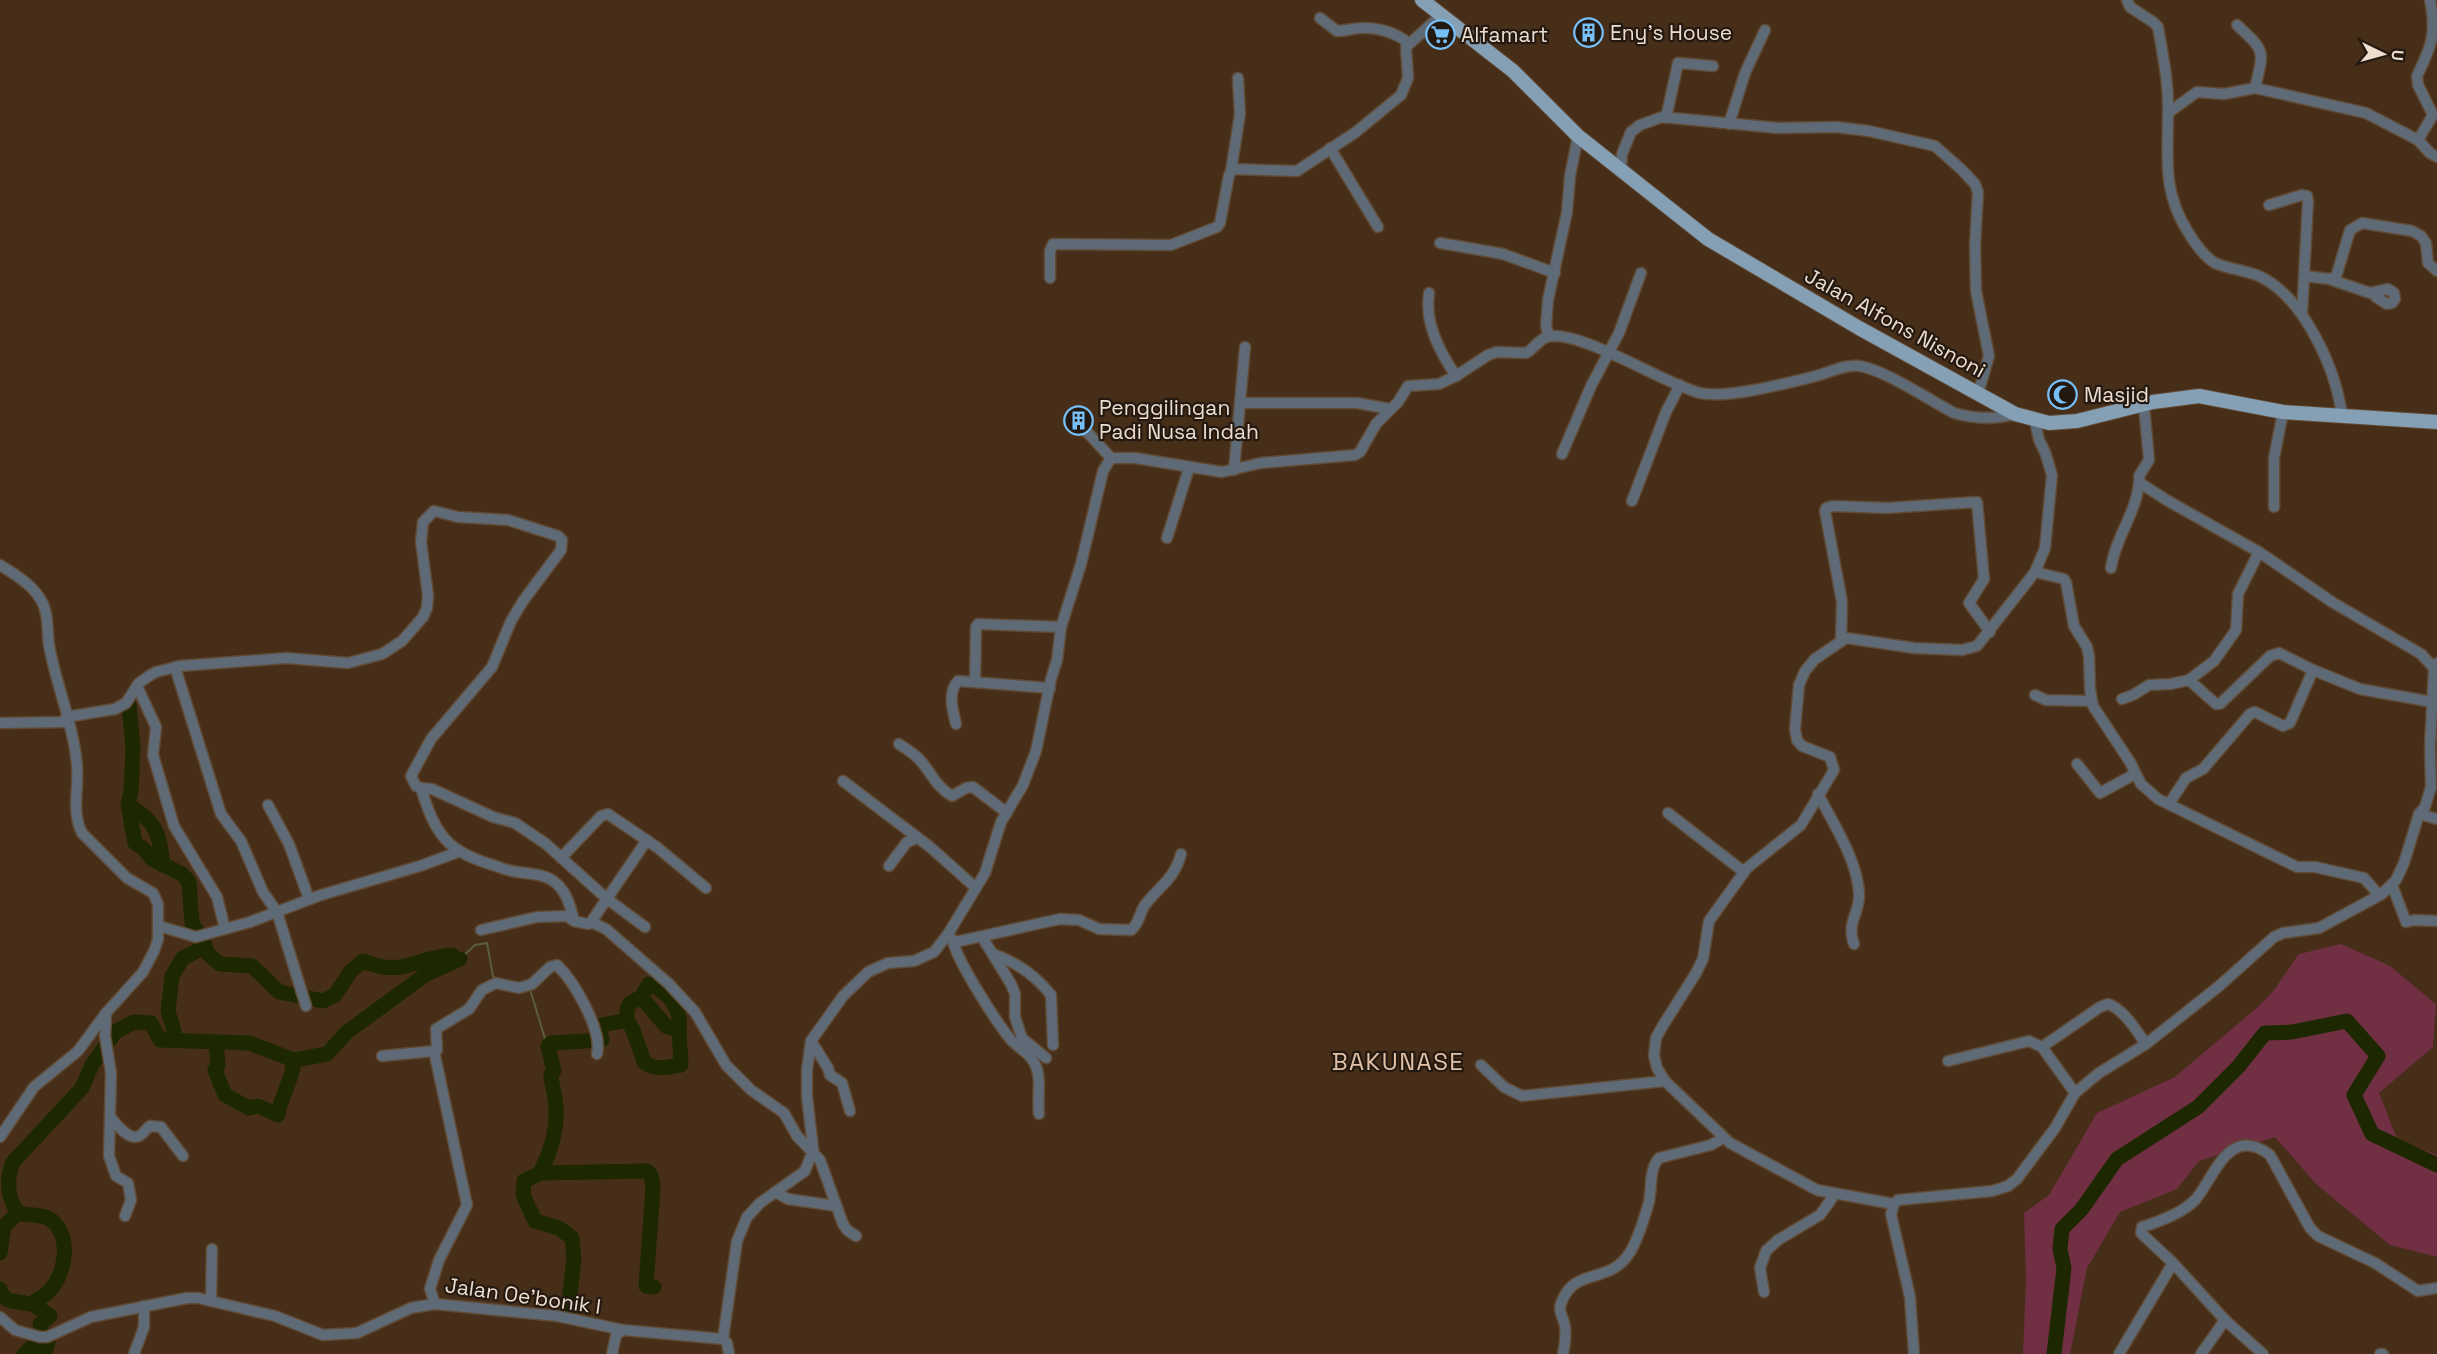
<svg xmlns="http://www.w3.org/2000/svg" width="2437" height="1354" font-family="'Space Grotesk',sans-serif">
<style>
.green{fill:#712f43}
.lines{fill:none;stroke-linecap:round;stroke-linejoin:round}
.stream{stroke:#5b5e3e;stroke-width:2}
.river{stroke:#1d2800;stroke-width:15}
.minor-casing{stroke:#614a35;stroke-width:13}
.major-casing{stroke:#614a35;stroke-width:16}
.minor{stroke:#5e6a75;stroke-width:10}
.major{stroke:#859fb4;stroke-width:14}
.labels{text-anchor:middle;stroke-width:4.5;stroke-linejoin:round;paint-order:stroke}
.poi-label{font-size:21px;fill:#ecddcf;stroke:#241910;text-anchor:start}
.street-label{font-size:21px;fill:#ecddcf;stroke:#241910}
.quarter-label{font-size:24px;letter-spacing:1.5px;fill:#e0c1a7;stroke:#241910}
</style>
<rect width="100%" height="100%" fill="#462e18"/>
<polygon class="green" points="2341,944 2390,966 2436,1004 2433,1047 2379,1093 2397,1139 2437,1155 2437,1257 2390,1245 2316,1184 2275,1137 2199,1161 2177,1189 2120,1212 2087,1268 2070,1354 2023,1354 2026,1281 2024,1213 2049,1195 2097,1113 2175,1077 2260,1005 2274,990 2299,954"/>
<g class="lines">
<g class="stream">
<polyline points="460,959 475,945 487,943 493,976 495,979"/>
<polyline points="530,989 549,1052"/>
</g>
<g class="river">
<path d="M129 705 133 748 131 791 128 805 135 843 143 848 152 859 182 874 189 882 192 924 203 939 208 954 220 964 252 966 279 992 323 1001 335 995 351 971 363 961C404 978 416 957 452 955"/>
<path d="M128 805C157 822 159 833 163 865"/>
<path d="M641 997 666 1026 679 1030 681 1065C668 1067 656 1071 644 1062L633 1030 627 1020V1010L630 1003 641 997 649 984C669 992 682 1008 679 1030"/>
<polyline points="172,1041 174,1031 168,1011 172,976 183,958 205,947"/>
<path d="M216 1042 218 1065 215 1070 225 1095 249 1108 258 1106 278 1115C281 1094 293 1080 294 1060"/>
<path d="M540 1173C552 1149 559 1126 555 1098 554 1090 551 1083 551 1074L554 1071 548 1046 551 1043 602 1040 598 1026 627 1020"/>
<path d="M18 1213C7 1197 6 1180 13 1162L82 1088 92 1065 115 1032 134 1022 151 1023 160 1040 249 1043 294 1060 327 1054 347 1032 425 975 460 959"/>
<path d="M0 1253 4 1226 18 1213C28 1216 40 1213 50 1219 76 1237 64 1290 36 1300L34 1305 50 1316 40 1324 43 1339 48 1342 46 1349 33 1346 24 1354"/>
<path d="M0 1289C5 1306 20 1300 34 1305"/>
<polyline points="568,1310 574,1259 572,1238 559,1228 535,1221 523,1195 524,1181 540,1173 647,1171 651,1175 653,1188 646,1286 654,1287"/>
<polyline points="2054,1354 2064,1268 2060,1249 2062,1229 2081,1210 2117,1159 2198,1107 2238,1067 2265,1033 2292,1032 2347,1021 2378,1056 2354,1095 2372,1134 2437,1165"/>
</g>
<defs>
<g id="minor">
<path d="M2127 0 2130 7 2153 22 2158 27C2163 56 2169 84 2168 113 2168 158 2162 191 2188 232 2194 242 2205 257 2215 263 2228 269 2245 270 2259 276 2304 297 2336 369 2342 416"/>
<path d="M1320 18 1337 31C1346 31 1353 28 1362 28 1377 27 1397 33 1408 43"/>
<path d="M2237 25C2266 52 2264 50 2255 88"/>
<polyline points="2168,113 2197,92 2224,94 2255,88 2366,113 2418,140 2430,153 2437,157"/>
<polyline points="1666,118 1678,63 1713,66"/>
<polyline points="1729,124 1745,73 1765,30"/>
<path d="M2418 140 2433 115 2418 85 2417 76C2431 47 2437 34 2430 0"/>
<polyline points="1330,148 1378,227"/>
<polyline points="1621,168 1622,154 1631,132 1640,125 1662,117 1778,128 1836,127 1869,131 1935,146 1962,170 1975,184 1978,192 1975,245 1976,291 1989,356 1978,394"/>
<polyline points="1231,171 1240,114 1238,78"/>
<polyline points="2269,205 2302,195 2307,196 2308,201 2302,314"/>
<polyline points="1440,243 1503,254 1555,273"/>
<polyline points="2305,276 2329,279 2336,277 2350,230 2362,223 2412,231 2421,236 2426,243 2428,263 2437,271"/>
<polyline points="1050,278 1050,251 1053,244 1171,245 1217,227 1220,223 1229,175 1233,169 1297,171 1356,132 1401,95 1408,78 1406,47 1440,16"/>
<polyline points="2329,279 2370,293 2388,289 2394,293 2395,299 2392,303 2387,304 2376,297 2374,292"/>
<path d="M1429 293C1424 323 1440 352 1456 376"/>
<polyline points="1549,336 1546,326 1548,300 1567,212 1570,176 1578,136"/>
<polyline points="1240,403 1245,347"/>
<polyline points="2144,406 2149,460 2139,476 2140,483 2168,501 2259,552 2332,602 2421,654 2434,668"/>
<polyline points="1079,427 1088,433 1111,458"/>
<polyline points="1562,454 1591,386 1619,333 1641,273"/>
<polyline points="1234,470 1240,403 1357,403 1390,409"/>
<polyline points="1632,501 1666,412 1680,385"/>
<polyline points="2274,507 2274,458 2283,412"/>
<polyline points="1167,538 1189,468"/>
<path d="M0 565C16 575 35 586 43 604 49 617 47 632 49 645 56 685 74 726 77 766 79 789 71 811 82 833L127 878 153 893 158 904V939L154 951 143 972 106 1013 78 1051 34 1087 0 1137"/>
<path d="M2111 568C2115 538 2137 512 2139 482"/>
<polyline points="2035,572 2064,579 2066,582 2074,626 2087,647 2089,656 2090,689 2093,706 2130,762 2141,784 2158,799 2297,867 2315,867 2364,878 2379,895"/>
<polyline points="1841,640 1842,602 1825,511 1826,508 1833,506 1887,508 1977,502 1984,579 1969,603 1990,632"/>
<polyline points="175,667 221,814 241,841 263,892 277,912 306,1006"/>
<polyline points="2189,680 2216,704 2220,704 2270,656 2279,653 2313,670 2360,689 2432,702"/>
<polyline points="975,681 976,627 978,624 1061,627"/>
<polyline points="137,686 156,727 153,755 174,826 217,897 225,929"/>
<polyline points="2035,695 2046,700 2092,701"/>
<polyline points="2122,699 2133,695 2149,685 2171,684 2189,680 2214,661 2236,630 2238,594 2259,552"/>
<path d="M66 717 115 709 126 703 139 683 149 676 156 672 180 666 286 658 348 663 382 654 402 641 423 617 427 608 428 595 421 542 423 522 434 511 458 517 508 520 558 536 562 540 561 550 523 601 511 621 492 667 431 739 411 776 416 786 421 788C436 837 448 852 496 866 503 869 510 871 518 872 531 874 547 874 557 884 567 893 571 908 574 921L588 924 591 922 606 929 668 983 695 1012 726 1065 751 1090 784 1113 797 1136 820 1160 843 1224 847 1230 856 1236"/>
<polyline points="0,723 67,722"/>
<path d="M956 724C953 711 947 692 958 681L1050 688"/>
<path d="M899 744C906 749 913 753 919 759 931 772 936 787 952 796L966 788 973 787 1007 813"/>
<polyline points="2077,764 2100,793 2135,774"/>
<polyline points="843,781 930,847 976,888"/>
<polyline points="421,788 432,789 493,817 515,823 546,844 606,898 645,927"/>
<path d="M1818 794C1833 823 1858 861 1859 894 1860 914 1846 921 1854 944"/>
<polyline points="2169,804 2186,778 2203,769 2250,714 2255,712 2283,726 2290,723 2313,670"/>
<polyline points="268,805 289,844 309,899"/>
<polyline points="1668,813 1744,872"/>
<polyline points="2419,814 2437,819"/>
<polyline points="561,858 601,816 608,814 658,848 706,888"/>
<polyline points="889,866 907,842 918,838"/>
<polyline points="2392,885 2406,922 2414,920 2437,921"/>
<polyline points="591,922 647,840"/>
<polyline points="159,926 196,937 250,922 321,895 420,866 458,852"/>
<polyline points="481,930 537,917 567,916 574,921"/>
<path d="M948 934 953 941H960L1060 919 1079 920 1099 929 1131 930C1140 923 1139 913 1145 905 1160 885 1174 880 1181 854"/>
<polyline points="982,937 1011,984 1015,994 1015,1017 1022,1038 1046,1058"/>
<path d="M953 941C957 961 998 1025 1012 1041 1020 1049 1030 1053 1035 1064 1042 1079 1037 1097 1039 1114"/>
<path d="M993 954C1016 962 1036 976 1051 995L1053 1045"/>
<polyline points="106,1013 105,1036 111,1073 109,1156 116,1176 128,1183 131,1200 125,1216"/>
<polyline points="811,1041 828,1068 830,1075 842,1083 850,1111"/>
<path d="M2042 1047 2100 1007 2108 1004C2124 1009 2137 1032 2146 1044"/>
<polyline points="382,1056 434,1051"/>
<polyline points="1948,1061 2029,1041 2042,1047 2075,1093"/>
<polyline points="1481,1065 1504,1087 1522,1096 1665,1081"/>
<path d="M110 1117C116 1123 128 1141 139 1136 143 1134 146 1129 150 1126L161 1127 183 1156"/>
<polyline points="775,1192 788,1199 836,1206"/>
<polyline points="1894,1204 1817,1190 1730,1143 1665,1081 1657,1068 1654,1056 1656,1038 1662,1027 1696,973 1703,959 1709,921 1747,868 1801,825 1834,770 1830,757 1802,746 1797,740 1795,729 1799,685 1805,671 1815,659 1846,638 1914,648 1962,650 1977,646 2035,572 2045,548 2052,475 2045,452 2039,440 2035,421"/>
<polyline points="1764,1292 1760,1268 1766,1251 1778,1240 1820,1215 1835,1194"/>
<polyline points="211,1301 212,1249"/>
<path d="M435 1304 430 1289 439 1260 467 1205 434 1051 437 1050 436 1029 469 1009 482 990 496 983 519 988 532 984 550 967 557 965C574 981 603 1031 597 1054"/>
<polyline points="0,1317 15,1330 40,1337 47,1337 91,1317 187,1298 198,1298 275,1316 323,1335 357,1333 411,1308 435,1304 557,1316 623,1330 723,1339 727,1343 729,1354"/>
<path d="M723 1339 737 1241 747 1217 760 1203 805 1171 810 1158 814 1156 807 1097V1070L811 1041 843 996 868 972 888 963 914 961 934 952 948 934 985 873 1001 822 1023 785 1036 751 1051 679 1057 660 1061 627 1081 564 1103 471 1111 458H1135L1222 472 1261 463 1355 455 1360 452 1376 424 1398 402 1408 386 1439 384 1456 376 1488 355 1497 352 1526 353C1534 349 1538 340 1547 337 1578 328 1664 384 1700 393 1727 399 1788 383 1816 376 1830 372 1846 364 1860 366 1889 372 1927 399 1954 413 1975 419 1994 420 2015 414"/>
<polyline points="134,1354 144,1327 144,1306"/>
<polyline points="612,1354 616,1335 623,1330"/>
<path d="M1563 1354C1565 1344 1567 1332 1564 1322 1561 1313 1558 1310 1562 1301 1577 1264 1614 1288 1634 1245 1640 1232 1645 1216 1649 1202 1652 1187 1649 1169 1659 1158L1711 1145 1723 1138"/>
<polyline points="1914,1354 1910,1297 1891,1214 1894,1204 1898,1200 1992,1191 2008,1186 2017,1179 2055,1128 2075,1093 2099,1073 2146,1044 2218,987 2274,937 2283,933 2319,928 2382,894 2396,880 2404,863 2419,814 2425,807 2431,787 2430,747 2434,668 2437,663"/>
<polyline points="2119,1354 2173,1263"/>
<polyline points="2201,1354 2225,1320"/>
<path d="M2263 1354 2225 1320 2173 1263 2141 1233 2142 1227C2158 1222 2184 1212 2196 1199 2215 1176 2229 1124 2270 1155L2310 1228 2318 1236 2375 1263 2418 1291 2437 1288"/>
<polyline points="2380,1354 2383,1354"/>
</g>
<polyline id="major" points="1422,0 1513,71 1578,136 1708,239 1859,328 2015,414 2049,423 2077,421 2153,402 2199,396 2283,412 2437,422"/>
</defs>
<use href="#minor" class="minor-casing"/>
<use href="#major" class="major-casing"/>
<use href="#minor" class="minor"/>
<use href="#major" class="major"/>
</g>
<defs>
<symbol id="building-ring" viewBox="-11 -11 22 22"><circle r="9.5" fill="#241910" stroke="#77bff7" stroke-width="1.5"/><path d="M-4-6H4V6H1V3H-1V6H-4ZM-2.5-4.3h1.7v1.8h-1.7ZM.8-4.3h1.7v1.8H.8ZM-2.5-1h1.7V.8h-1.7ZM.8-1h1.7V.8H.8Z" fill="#77bff7"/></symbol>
<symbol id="supermarket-ring" viewBox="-11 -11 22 22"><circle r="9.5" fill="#241910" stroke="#77bff7" stroke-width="1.5"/><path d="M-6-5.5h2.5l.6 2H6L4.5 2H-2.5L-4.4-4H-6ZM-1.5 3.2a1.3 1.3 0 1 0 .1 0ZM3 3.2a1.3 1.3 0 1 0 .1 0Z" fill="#77bff7"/></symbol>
<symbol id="mosque-ring" viewBox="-11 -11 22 22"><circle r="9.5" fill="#241910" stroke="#77bff7" stroke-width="1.5"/><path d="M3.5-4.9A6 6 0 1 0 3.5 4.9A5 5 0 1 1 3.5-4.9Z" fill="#77bff7"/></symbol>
</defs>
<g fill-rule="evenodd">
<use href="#building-ring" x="1572" y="16" width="33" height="33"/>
<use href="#supermarket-ring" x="1424" y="18" width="33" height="33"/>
<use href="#mosque-ring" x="2046" y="378" width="33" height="33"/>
<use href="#building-ring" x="1062" y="404" width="33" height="33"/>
</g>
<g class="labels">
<g class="poi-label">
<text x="1610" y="40">Eny's House</text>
<text x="1461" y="42">Alfamart</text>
<text x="2084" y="402">Masjid</text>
<text x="1099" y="415">Penggilingan<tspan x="1099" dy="24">Padi Nusa Indah</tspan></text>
</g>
<g class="street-label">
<text transform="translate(1895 323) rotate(29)" y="7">Jalan Alfons Nisnoni</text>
<text transform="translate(523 1296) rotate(8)" y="7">Jalan Oe'bonik I</text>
</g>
<g class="quarter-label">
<text x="1398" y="1070">BAKUNASE</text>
</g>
</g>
<g transform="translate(2383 54) rotate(95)" stroke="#241910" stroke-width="4.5" paint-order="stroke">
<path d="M0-4.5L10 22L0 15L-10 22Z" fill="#ecddcf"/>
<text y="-9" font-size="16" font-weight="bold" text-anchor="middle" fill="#ecddcf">U</text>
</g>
</svg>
